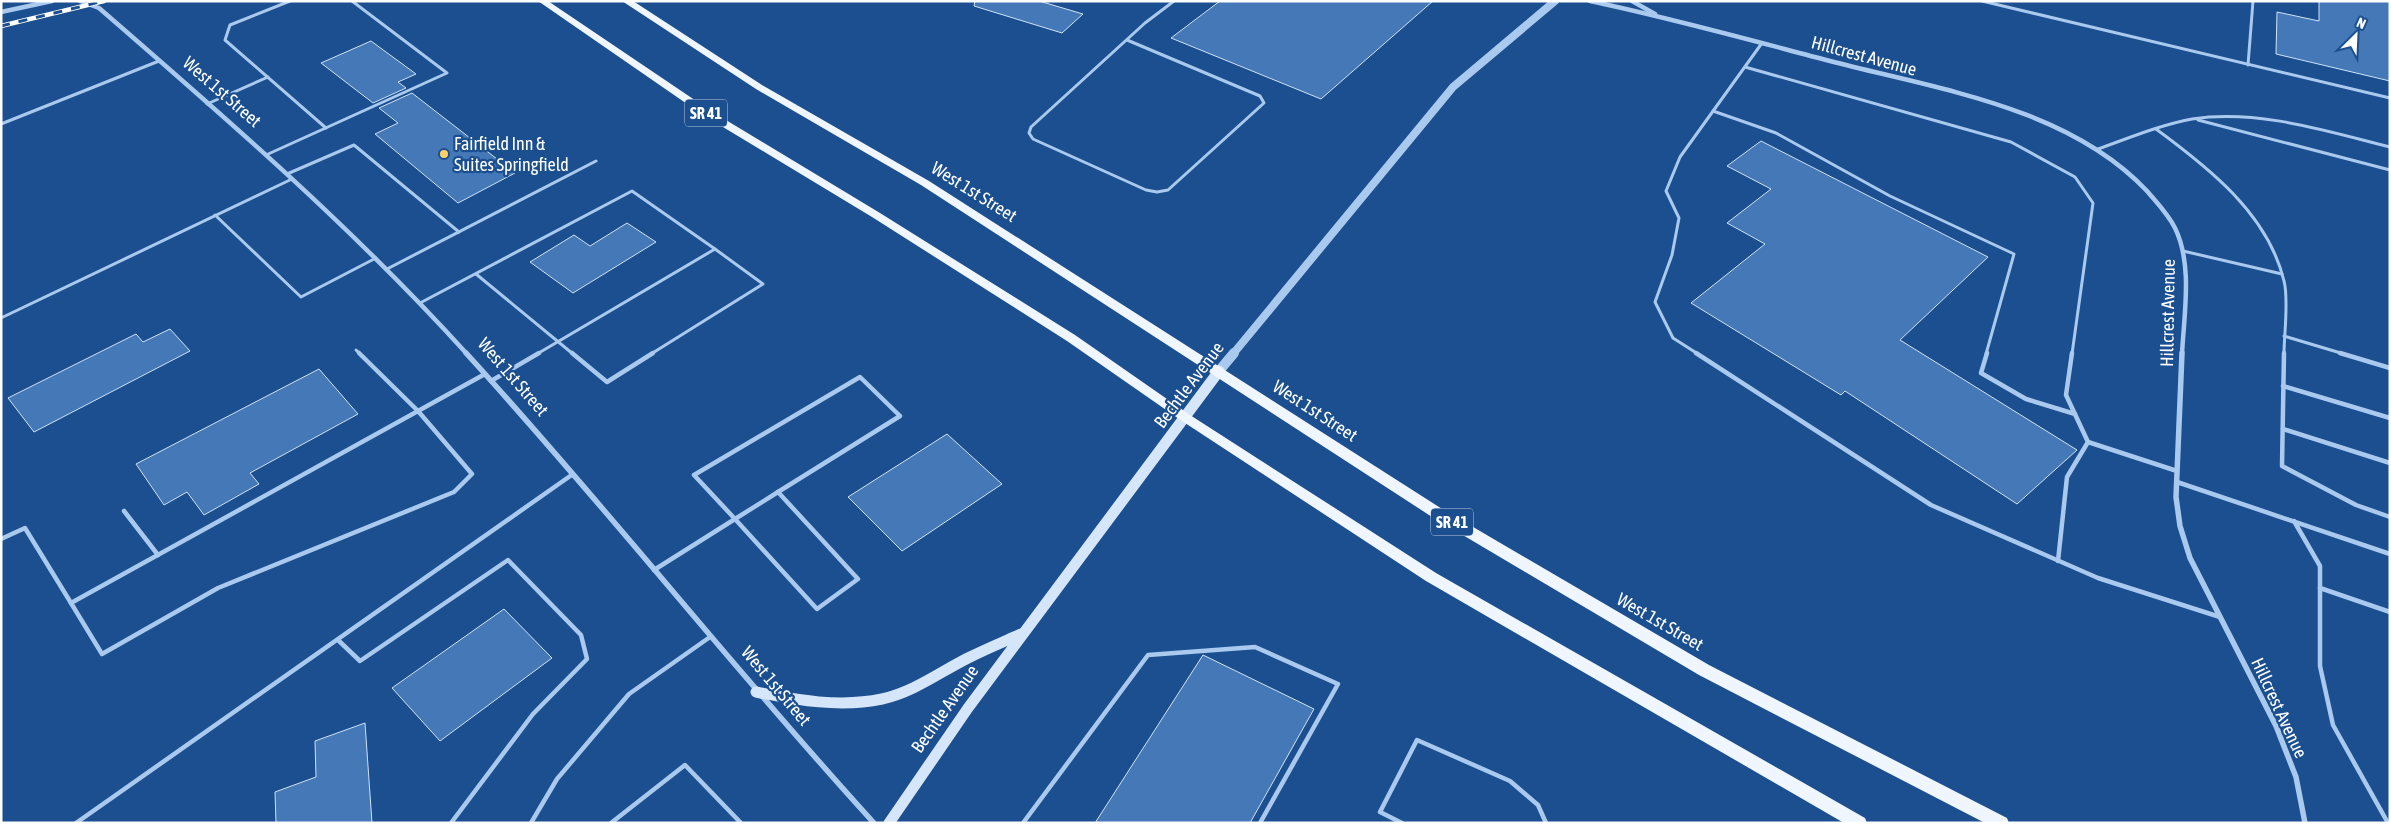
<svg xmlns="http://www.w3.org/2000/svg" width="2391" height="824" font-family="'Asap Condensed',sans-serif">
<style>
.building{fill:#4478b7;stroke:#cfe3fa}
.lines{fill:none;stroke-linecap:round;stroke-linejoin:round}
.service-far1{stroke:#a9c9ee;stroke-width:3}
.service{stroke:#a9c9ee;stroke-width:4.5}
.minor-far1{stroke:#a9c9ee;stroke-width:4.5}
.minor{stroke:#a9c9ee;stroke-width:5.5}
.tertiary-far1{stroke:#a9c9ee;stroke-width:8}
.tertiary{stroke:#a9c9ee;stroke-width:10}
.secondary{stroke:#d6e6fa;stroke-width:11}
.primary{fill:#f0f6ff;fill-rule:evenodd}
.rail-casing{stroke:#fff;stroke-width:4.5}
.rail{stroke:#1b4f8f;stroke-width:3;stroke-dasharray:9;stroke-linecap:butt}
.poi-dot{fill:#ffd166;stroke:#1b4f8f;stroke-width:2}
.labels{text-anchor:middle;stroke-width:4.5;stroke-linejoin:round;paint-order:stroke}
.shield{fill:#1b4f8f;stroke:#bbcadd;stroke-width:1}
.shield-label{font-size:16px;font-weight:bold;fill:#fff}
.street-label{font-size:18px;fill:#fff;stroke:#1b4f8f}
.poi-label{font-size:18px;fill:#fff;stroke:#1b4f8f;text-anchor:start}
</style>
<rect width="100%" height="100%" fill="#1b4f8f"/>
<g class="building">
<polygon points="975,1 1039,1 1083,14 1062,33 974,6"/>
<polygon points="1220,1 1433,1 1321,99 1171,38"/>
<polygon points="2319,1 2390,1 2390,81 2276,54 2277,12 2319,21"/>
<polygon points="371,41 416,74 398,82 406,88 373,103 321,63"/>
<polygon points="412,93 515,173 458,203 375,134 398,123 379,108"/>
<polygon points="1761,141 1988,257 1900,340 2077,450 2017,504 1845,391 1841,395 1691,303 1765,244 1727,223 1771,189 1727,166"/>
<polygon points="627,223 656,242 573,293 530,262 574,235 590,246"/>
<polygon points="170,329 190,351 34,432 8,398 136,334 143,342"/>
<polygon points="319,369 358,414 250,473 259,484 204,515 187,492 164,505 136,464"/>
<polygon points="947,434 1002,484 902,551 848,497"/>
<polygon points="504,609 552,658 440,741 392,688"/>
<polygon points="1203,655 1314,709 1250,823 1095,823"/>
<polygon points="365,723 372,823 276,823 275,792 316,777 315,741"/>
</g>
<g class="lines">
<g class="service-far1">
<polyline points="290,1 230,25 225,40 326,128"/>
<polyline points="1982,1 2390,98"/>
<polyline points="1127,40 1260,96 1264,103 1168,190 1157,192 1146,190 1033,139 1029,133 1031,127 1145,23 1174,1"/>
<polyline points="2248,65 2253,1"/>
<polyline points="1745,67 2011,142 2075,177 2093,203 2072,354"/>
<polyline points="207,104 268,77"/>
<polyline points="1713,111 1776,133 1890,196 2014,254 1986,354"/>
<polyline points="2198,120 2390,170"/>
<polyline points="1,124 159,61"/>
<path d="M2156 129C2209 168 2268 214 2284 281 2289 299 2284 335 2284 354"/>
<path d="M2098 149C2129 138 2160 125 2192 119 2258 109 2326 131 2390 147"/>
<polyline points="266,155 447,73 352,1"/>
<polyline points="287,174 354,145 459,232"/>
<polyline points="215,215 301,297 376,258"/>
<polyline points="2183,251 2282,274"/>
<polyline points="387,269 596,161"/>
<polyline points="476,274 573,354"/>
<polyline points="420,303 632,191 715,249 537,354"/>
<polyline points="1,318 292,179"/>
<polyline points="2284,336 2344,354"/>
<polyline points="356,350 360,354"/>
<polyline points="651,354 763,284 715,249"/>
<polyline points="1698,354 1673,338 1655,302 1672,255 1679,218 1666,191 1680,157 1762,43"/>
</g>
<g class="service">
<polyline points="359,353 418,411"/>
<polyline points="572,353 607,382 653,353"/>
<polyline points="1696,353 1931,505 2098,578 2220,617"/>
<polyline points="1987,353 1981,373 2026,399 2075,414"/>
<polyline points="2072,353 2066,395 2088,442"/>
<polyline points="2284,353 2282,466 2356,505 2390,517"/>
<polyline points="2340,353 2390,368"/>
<polyline points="491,381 539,353"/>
<polyline points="2283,386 2390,418"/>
<polygon points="418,411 472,474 454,492 218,588 102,654 71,603"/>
<polyline points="418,411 485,374"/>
<polyline points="2283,429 2390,463"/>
<polyline points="2177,482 2390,554"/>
<polyline points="124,511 158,555"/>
<polyline points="735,519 817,609 858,579 778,492"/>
<polyline points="735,519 694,475 860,377 900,416 778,492"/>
<polyline points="735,519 778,492"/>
<polyline points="2294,521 2320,566 2320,666 2333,725 2388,823"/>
<polyline points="1,539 25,528 71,603"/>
<polyline points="2058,561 2067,477 2088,442 2177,471"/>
<polyline points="654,570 735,519"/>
<polyline points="2320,588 2390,612"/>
<polyline points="338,640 360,661 508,560 581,635 587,659 533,714 451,823"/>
<polyline points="76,823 573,474"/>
<polyline points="531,823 557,779 629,694 710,637"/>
<polyline points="611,823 685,765 741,823"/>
<polyline points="1023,823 1148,655 1255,647 1338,684 1260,823"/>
<polyline points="1402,823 1380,812 1417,740 1510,781 1538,805 1546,823"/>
</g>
<g class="minor-far1">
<path d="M80 1 99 8C226 118 354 229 467 354"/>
<path d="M1590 1C1671 18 1750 40 1830 61 1937 89 2068 107 2147 191 2157 203 2168 214 2175 228 2193 265 2184 314 2182 354"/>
<polyline points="1632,1 1655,14"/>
<polyline points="1,12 52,1"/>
</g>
<g class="minor">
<path d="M466 353C606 506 734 670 874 823"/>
<polyline points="2182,353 2176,497 2180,526 2190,558 2276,726 2296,777 2305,823"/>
</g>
<polyline class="tertiary-far1" points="1233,354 1453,87 1555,1"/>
<polyline class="tertiary" points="1219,371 1234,353"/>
<g class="secondary">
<path d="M756 692C797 700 840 708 882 699 914 692 940 672 968 658 986 649 1003 642 1021 634"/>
<polyline points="889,823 968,708 1219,371"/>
</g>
<g class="primary">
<polygon points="538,1 548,1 711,111 880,213 1075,335 1190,415 1436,573 1865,818 1867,823 1844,823 1426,581 1182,421 1067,341 872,217 703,115"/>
<polygon points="622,1 633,1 762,85 929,181 1439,507 1709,665 2007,818 2009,823 1985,823 1699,675 1429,515 921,185 756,89"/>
</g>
<defs>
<polyline id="rail" points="1,26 104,1"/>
</defs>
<use href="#rail" class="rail-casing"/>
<use href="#rail" class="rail"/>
</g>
<circle class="poi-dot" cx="444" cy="154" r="5"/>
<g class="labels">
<g class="shield">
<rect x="685" y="99.5" width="42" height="27" rx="4"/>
<rect x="1431" y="508.5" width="42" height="27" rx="4"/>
</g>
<g class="shield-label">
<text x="706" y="119">SR 41</text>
<text x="1452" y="528">SR 41</text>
</g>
<g class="street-label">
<text transform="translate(1864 56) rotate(15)" y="6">Hillcrest Avenue</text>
<text transform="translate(222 92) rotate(41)" y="6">West 1st Street</text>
<text transform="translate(974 192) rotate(32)" y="6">West 1st Street</text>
<text transform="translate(2168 313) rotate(-89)" y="6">Hillcrest Avenue</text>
<text transform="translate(513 377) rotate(49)" y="6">West 1st Street</text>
<text transform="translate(1189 385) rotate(-53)" y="6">Bechtle Avenue</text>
<text transform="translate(1315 411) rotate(33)" y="6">West 1st Street</text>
<text transform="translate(1660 622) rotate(30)" y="6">West 1st Street</text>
<text transform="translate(776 686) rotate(50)" y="6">West 1st Street</text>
<text transform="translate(2279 708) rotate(65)" y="6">Hillcrest Avenue</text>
<text transform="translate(945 709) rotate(-55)" y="6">Bechtle Avenue</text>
</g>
<g class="poi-label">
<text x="454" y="150">Fairfield Inn &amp;<tspan x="454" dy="21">Suites Springfield</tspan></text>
</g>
</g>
<rect width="2391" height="824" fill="none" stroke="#ffffff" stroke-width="5"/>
<g transform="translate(2356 35) rotate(24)" stroke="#1b4f8f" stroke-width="4" paint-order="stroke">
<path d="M0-4L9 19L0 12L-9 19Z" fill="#ffffff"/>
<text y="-8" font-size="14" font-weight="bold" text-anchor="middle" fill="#ffffff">N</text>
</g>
</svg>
